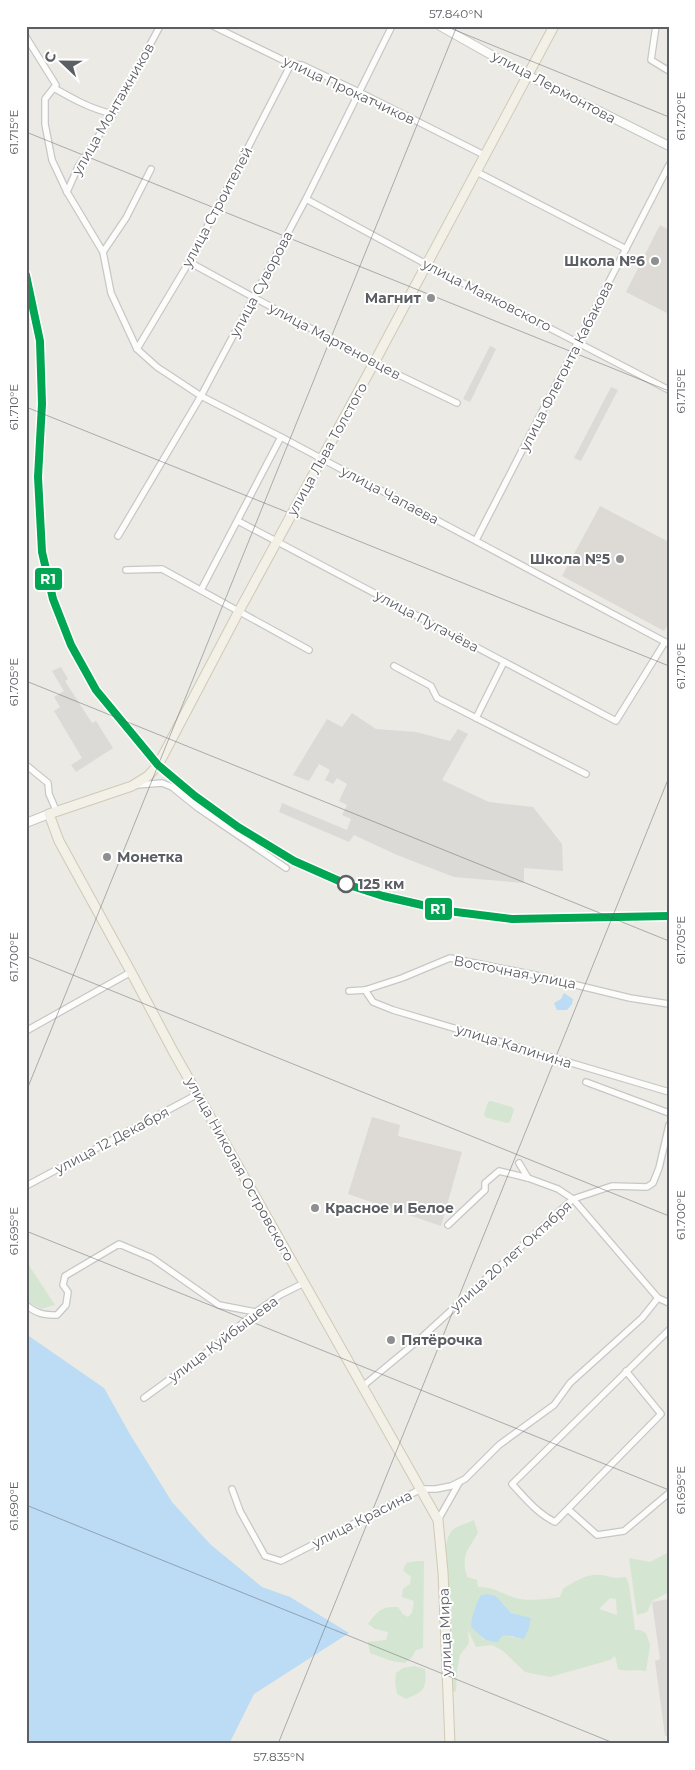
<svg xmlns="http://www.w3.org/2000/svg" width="695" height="1770" font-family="Montserrat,sans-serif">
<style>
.industrial{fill:#dcdad6}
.education{fill:#dddad5}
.green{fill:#d4e6d1;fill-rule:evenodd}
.water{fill:#bbdcf4}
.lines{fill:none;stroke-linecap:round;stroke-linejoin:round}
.street-casing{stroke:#c7c7c7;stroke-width:8}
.secondary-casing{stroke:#c7c7c5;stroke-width:10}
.primary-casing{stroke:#d1c9b5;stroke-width:11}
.street{stroke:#fcfcfb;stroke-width:5.5}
.secondary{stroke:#fcfcfb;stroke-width:8}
.primary{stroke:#f2f0e7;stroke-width:9}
.rail-1-casing{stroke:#fff;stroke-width:11}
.rail-1{stroke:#00a651;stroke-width:8}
.ticks{fill:none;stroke:#5b5e63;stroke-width:1;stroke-opacity:0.45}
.poi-dot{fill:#8d8f90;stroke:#fff;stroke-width:2}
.stop-dot{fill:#fff;stroke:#5b5e63;stroke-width:2.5}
.labels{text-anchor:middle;stroke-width:4;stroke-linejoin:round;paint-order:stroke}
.street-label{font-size:14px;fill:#5b5e63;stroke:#fff}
.poi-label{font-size:14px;font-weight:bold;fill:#5b5e63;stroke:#fff;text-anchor:end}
.stop-label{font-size:14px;font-weight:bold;fill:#5b5e63;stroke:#fff;text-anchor:start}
.line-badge{stroke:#fff;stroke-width:2}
.badge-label{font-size:14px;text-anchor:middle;font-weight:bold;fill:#fff}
.neatline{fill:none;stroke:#5b5e63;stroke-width:2}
.ticks-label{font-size:12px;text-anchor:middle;fill:#5b5e63}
</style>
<rect width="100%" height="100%" fill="#ebeae5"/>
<g class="industrial">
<polygon points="490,346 496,349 470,402 463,399"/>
<polygon points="611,387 618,390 581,461 574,458"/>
<polygon points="61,667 68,679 65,681 92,723 96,721 113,748 76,772 71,765 82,758 54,711 60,707 54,697 64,691 52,671"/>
<polygon points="352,713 376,729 416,732 450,741 458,729 468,734 442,780 489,802 533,807 562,844 563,871 524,868 524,883 454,877 397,855 354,835 349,842 279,812 282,803 347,830 351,819 342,815 347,805 339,801 347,784 337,778 333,784 325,780 330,770 319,764 309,781 293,775 327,719 342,727"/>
<polygon points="669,1599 669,1736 665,1736 655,1661 660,1659 652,1602"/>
</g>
<g class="education">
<polygon points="660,225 669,230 669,314 626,292"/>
<polygon points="600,506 669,542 669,623 664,631 562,576"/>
<polygon points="372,1117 400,1125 398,1136 462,1152 441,1226 348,1194"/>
</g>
<g class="green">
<polygon points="491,1101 512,1107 514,1110 510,1122 507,1123 485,1117 484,1114 488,1102"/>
<polygon points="26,1261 55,1305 41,1309 30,1303 26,1296"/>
<path d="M474 1520 478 1533C467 1551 461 1556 467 1577L477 1580 478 1587C493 1586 505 1596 520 1599 533 1601 547 1599 560 1597L563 1589C573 1582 588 1573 601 1575 614 1577 612 1579 626 1577L629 1585 635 1630H640L646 1633 650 1645 646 1671C637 1669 626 1672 618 1669L615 1656 610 1660 550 1677 525 1672 503 1651 492 1645 476 1647 468 1630 469 1643 460 1655 457 1671 456 1691 450 1694 446 1546C450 1525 457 1528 474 1520ZM486 1594 496 1596 511 1613 530 1619 514 1638 507 1635 483 1639 476 1631 481 1595ZM610 1598 616 1599 617 1615 599 1609Z"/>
<polygon points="669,1552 669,1592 652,1601 647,1612 637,1615 629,1558 650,1562"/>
<path d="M416 1561H424L423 1648 416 1650 412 1657 405 1663 392 1661 370 1653 368 1642 386 1640 388 1632 375 1629 368 1624C377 1611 382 1606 398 1607L403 1614 408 1617 412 1613 414 1601 402 1597 403 1589 410 1584 411 1577 403 1570 406 1563Z"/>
<path d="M414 1666 425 1669C427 1689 424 1691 406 1699L397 1694 395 1682 396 1673 403 1668Z"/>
</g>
<g class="water">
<polygon points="564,993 573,999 572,1004 567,1010 557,1010 554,1003 561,999"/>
<polygon points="26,1334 104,1388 131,1436 172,1502 210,1544 262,1587 290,1597 349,1633 254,1694 229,1744 26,1744"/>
<path d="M487 1594 496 1596 511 1613 531 1618 529 1628 524 1639C517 1638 509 1634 502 1636L498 1642C482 1641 482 1636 471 1627 472 1615 475 1606 481 1595Z"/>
</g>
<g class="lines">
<defs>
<g id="street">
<polyline points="213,26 291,64 302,65 359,92 484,155"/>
<polyline points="656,26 651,60 669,71"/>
<polyline points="26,37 56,85 45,99 45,124 52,160 67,192 103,252 111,293 137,349 157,367 201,396 281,437 669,644"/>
<path d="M54 88C73 99 91 109 113 114"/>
<polyline points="475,171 626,249"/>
<polyline points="67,192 78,167 113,114 160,26"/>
<polyline points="306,199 426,264 669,390"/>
<polyline points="103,252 126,218 151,169"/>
<polyline points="189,262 374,363 457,403"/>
<polyline points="137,349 189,262 291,64"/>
<polyline points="238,521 616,721 665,642"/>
<polyline points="118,536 201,396 306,199 392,26"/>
<polyline points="476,540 669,165"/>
<polyline points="126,570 162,569 309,650"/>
<polyline points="201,590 281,437"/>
<polyline points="394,666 431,686 437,698 586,774"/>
<polyline points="476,718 504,662"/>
<polyline points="26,765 48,783 49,794 56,810"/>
<polyline points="136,785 162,783 172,787 198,808 286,868"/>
<polyline points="365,990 373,1002 393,1010 669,1092"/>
<polyline points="349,991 365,990 402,978 450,958 535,975 630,998 669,1004"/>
<polyline points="26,1031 131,972"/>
<polyline points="586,1082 669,1113"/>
<polyline points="519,1163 528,1178 558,1189 573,1199 658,1298 669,1303"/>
<polyline points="26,1186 198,1094"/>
<polyline points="448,1225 485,1190 485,1183 499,1171 528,1178"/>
<path d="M26 1305C37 1314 44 1315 57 1315L66 1305 68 1292 63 1285 65 1276 119 1244 152 1258 219 1305 256 1312"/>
<path d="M626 1371 661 1414 555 1522C537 1513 526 1499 512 1484L669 1330"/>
<polyline points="363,1386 421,1338 573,1199 612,1186 647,1187 653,1183 659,1168 669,1125"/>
<polyline points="144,1398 210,1350 256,1312 280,1295 304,1283"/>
<polyline points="232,1489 240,1511 265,1556 281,1561 421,1489 436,1489 451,1486 465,1479 499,1445 554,1405 570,1383 642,1318 658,1298"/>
<polyline points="569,1510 597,1535 624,1531 669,1493"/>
<polyline points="438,1520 459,1483"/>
</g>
<g id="secondary">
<polyline points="440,26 527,75 669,146"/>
<polyline points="26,823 49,814"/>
</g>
<polyline id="primary" points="450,1744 443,1572 438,1520 173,1051 131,972 59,841 49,814 132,786 148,776 158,765 239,611 374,363 554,26"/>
</defs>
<use href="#street" class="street-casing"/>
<use href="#secondary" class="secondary-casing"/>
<use href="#primary" class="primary-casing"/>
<use href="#street" class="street"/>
<use href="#secondary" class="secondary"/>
<use href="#primary" class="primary"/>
<defs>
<polyline id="rail-1" points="26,275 40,341 42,404 38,477 42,552 53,599 71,645 96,690 158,765 195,796 238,827 294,861 346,884 383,896 448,911 512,919 669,916"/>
</defs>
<use href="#rail-1" class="rail-1-casing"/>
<use href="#rail-1" class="rail-1"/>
</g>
<path class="ticks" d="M445 26 669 117M26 132 669 391M26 407 669 666M26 681 669 941M26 956 669 1216M26 1092 457 26M26 1231 669 1490M26 1505 616 1744M278 1744 669 777"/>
<g class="poi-dot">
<circle cx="655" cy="261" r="5"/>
<circle cx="431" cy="298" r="5"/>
<circle cx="620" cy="559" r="5"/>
<circle cx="107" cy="857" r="5"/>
<circle cx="315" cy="1208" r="5"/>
<circle cx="391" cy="1340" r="5"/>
</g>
<circle class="stop-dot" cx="346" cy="884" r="8"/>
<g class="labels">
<g class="street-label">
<text transform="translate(554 87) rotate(28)" y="5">улица Лермонтова</text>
<text transform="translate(349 90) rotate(25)" y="5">улица Прокатчиков</text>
<text transform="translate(113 109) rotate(-60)" y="5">улица Монтажников</text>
<text transform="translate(217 207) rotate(-62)" y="5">улица Строителей</text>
<text transform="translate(261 284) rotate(-62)" y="5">улица Суворова</text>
<text transform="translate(487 295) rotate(27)" y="5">улица Маяковского</text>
<text transform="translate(335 341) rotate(28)" y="5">улица Мартеновцев</text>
<text transform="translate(566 366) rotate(-63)" y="5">улица Флегонта Кабакова</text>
<text transform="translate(327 449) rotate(-61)" y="5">улица Льва Толстого</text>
<text transform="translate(390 495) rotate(28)" y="5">улица Чапаева</text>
<text transform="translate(427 621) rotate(28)" y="5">улица Пугачёва</text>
<text transform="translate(515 972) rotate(11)" y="5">Восточная улица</text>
<text transform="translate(514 1046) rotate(17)" y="5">улица Калинина</text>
<text transform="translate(112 1140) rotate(-28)" y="5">улица 12 Декабря</text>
<text transform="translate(240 1169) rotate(61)" y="5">улица Николая Островского</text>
<text transform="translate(511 1256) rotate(-42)" y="5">улица 20 лет Октября</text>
<text transform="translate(223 1339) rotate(-37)" y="5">улица Куйбышева</text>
<text transform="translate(362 1519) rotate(-27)" y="5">улица Красина</text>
<text transform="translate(445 1632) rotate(-92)" y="5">улица Мира</text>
</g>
<g class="poi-label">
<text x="645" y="266">Школа №6</text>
<text x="421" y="303">Магнит</text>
<text x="610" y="564">Школа №5</text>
<text x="117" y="862" text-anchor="start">Монетка</text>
<text x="325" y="1213" text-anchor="start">Красное и Белое</text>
<text x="401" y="1345" text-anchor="start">Пятёрочка</text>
</g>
<g class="stop-label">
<text x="358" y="889">125 км</text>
</g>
</g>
<g class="line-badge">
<rect x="34" y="567" width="29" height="24" rx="5" fill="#00a651"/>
<rect x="424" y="897" width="29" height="24" rx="5" fill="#00a651"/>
</g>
<g class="badge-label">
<text x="48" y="584">R1</text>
<text x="438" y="914">R1</text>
</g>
<rect width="695" height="1770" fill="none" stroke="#ffffff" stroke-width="55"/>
<g transform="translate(62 62) rotate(292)" stroke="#ffffff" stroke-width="4" paint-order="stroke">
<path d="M0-4L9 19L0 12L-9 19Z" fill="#5b5e63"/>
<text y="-8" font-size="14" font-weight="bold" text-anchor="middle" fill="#5b5e63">С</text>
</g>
<rect x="28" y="28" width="640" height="1714" class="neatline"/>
<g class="ticks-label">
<text x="456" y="18">57.840°N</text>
<text transform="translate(681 116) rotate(-90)" y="4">61.720°E</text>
<text transform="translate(14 132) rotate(-90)" y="4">61.715°E</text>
<text transform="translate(681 391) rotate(-90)" y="4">61.715°E</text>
<text transform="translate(14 407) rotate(-90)" y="4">61.710°E</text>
<text transform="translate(681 666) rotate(-90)" y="4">61.710°E</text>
<text transform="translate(14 682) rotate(-90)" y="4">61.705°E</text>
<text transform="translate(681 940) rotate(-90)" y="4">61.705°E</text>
<text transform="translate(14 957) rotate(-90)" y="4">61.700°E</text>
<text transform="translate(681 1215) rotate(-90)" y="4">61.700°E</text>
<text transform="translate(14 1231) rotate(-90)" y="4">61.695°E</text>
<text transform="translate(681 1490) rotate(-90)" y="4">61.695°E</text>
<text transform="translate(14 1506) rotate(-90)" y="4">61.690°E</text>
<text x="279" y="1761">57.835°N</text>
</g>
</svg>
